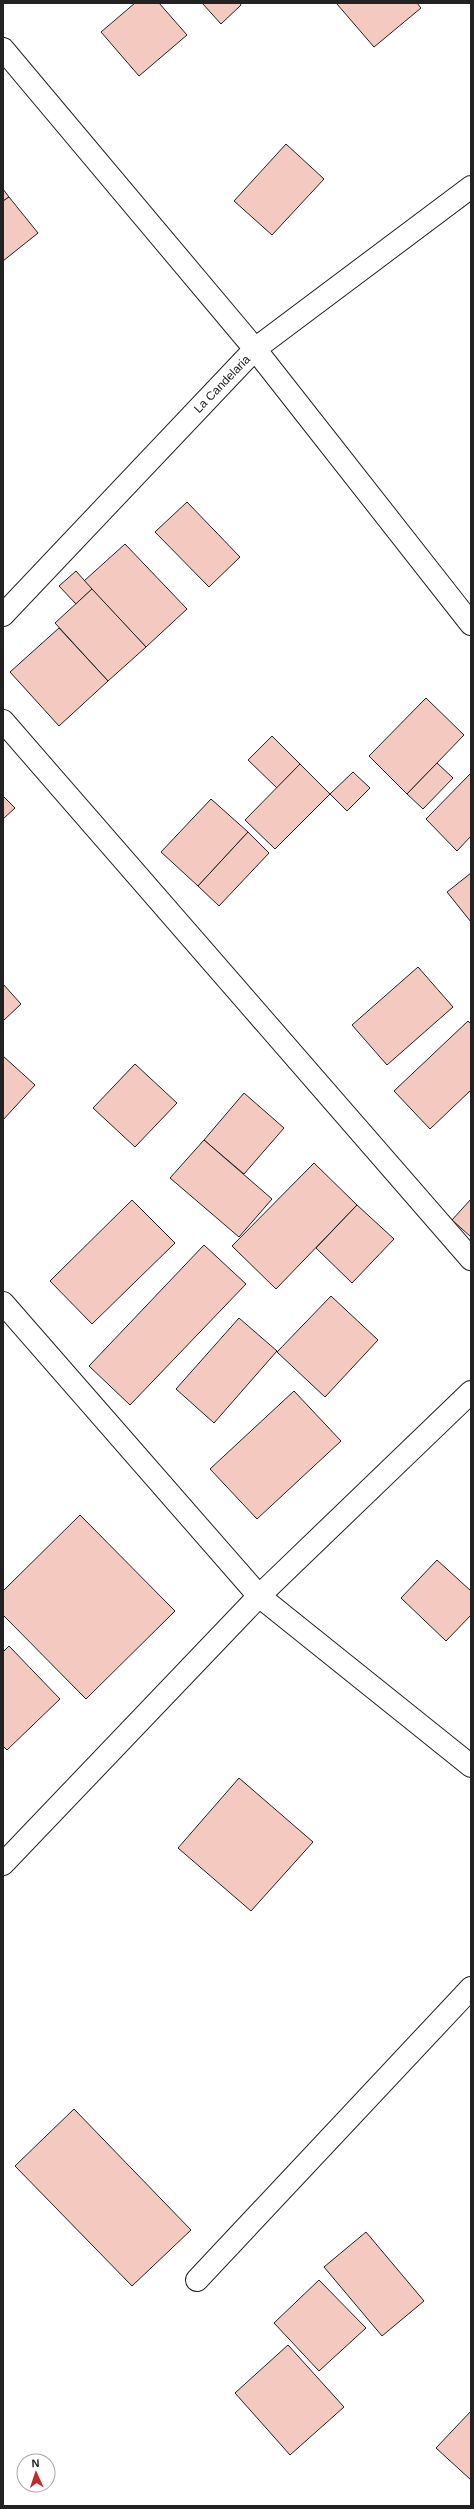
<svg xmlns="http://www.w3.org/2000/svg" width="474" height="2509" font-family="Helvetica,sans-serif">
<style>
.building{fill:#f3c9c0;stroke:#222}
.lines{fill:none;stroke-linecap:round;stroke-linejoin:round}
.street-casing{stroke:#222;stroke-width:24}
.street{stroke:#fff;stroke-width:22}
.labels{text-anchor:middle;stroke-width:3;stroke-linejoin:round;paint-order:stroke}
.street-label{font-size:12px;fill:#222;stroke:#fff}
</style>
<rect width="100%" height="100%" fill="#fff"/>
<g class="building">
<polygon points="135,3 159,3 187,35 139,76 101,32"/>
<polygon points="202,3 240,3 241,5 221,24"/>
<polygon points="339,3 417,3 421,8 374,47 337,4"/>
<polygon points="286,144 324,179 272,235 234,201"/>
<polygon points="3,189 9,197 3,201"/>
<polygon points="9,197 38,233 3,261 3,201"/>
<polygon points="187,502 240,557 209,587 155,532"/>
<polygon points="125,544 187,609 146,647 84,581"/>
<polygon points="76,571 92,589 76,604 59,586"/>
<polygon points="92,589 146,647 108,681 55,623"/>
<polygon points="59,628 108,681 59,726 10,672"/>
<polygon points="426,698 464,735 407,794 369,756"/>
<polygon points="272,736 300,764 277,788 248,760"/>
<polygon points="437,763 453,778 423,809 407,794"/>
<polygon points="300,764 330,794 275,849 245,820"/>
<polygon points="353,772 370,788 347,811 330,794"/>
<polygon points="471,773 471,836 457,851 426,819"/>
<polygon points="3,796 15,808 3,819"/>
<polygon points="211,799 248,832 198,886 161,852"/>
<polygon points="248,832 269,853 219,906 198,886"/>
<polygon points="471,873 471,922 447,892"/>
<polygon points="418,967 453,1007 387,1065 352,1025"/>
<polygon points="3,984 21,1004 3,1021"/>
<polygon points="468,1021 471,1024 471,1090 430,1129 394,1091"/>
<polygon points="3,1056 35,1085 3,1120"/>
<polygon points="135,1064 177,1103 135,1147 93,1108"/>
<polygon points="244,1093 284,1128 244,1174 204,1140"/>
<polygon points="204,1140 272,1199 239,1237 170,1178"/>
<polygon points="314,1163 357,1205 276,1289 232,1246"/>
<polygon points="471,1199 471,1237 452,1220"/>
<polygon points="132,1200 175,1243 92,1324 50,1281"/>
<polygon points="357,1205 394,1239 352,1283 316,1248"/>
<polygon points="204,1245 246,1284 130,1405 89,1366"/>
<polygon points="331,1296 378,1340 325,1397 277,1352"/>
<polygon points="239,1318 277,1351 214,1423 176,1389"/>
<polygon points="294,1391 341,1441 257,1519 210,1469"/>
<polygon points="80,1515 175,1611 86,1699 3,1615 3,1591"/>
<polygon points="437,1560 471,1591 471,1615 446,1641 401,1598"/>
<polygon points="9,1646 60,1699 7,1750 3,1746 3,1652"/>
<polygon points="239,1778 313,1842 251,1911 178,1848"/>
<polygon points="74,2109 191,2230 132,2286 15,2166"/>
<polygon points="366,2232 424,2301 382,2336 324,2267"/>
<polygon points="319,2280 366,2328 319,2371 274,2323"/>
<polygon points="288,2345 344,2407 290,2455 235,2393"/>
<polygon points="471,2411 471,2480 436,2448"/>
</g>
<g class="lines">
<defs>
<g id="street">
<polyline points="3,49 255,349 471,624"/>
<polyline points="3,615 255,349 471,187"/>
<polyline points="3,721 471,1259"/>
<polyline points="3,1303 259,1596 471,1766"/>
<polyline points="3,1864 259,1596 471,1392"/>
<polyline points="197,2280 471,1988"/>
</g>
</defs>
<use href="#street" class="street-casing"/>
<use href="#street" class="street"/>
</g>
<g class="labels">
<g class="street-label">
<text transform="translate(222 384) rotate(-46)" y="4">La Candelaria</text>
</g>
</g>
<rect width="474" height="2509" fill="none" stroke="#222222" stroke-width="8"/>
<g transform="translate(36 2473) rotate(357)"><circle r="19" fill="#ffffff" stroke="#a7a7a7"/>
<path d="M0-3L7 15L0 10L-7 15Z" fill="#c62828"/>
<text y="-6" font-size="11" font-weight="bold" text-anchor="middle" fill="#222222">N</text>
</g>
</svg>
